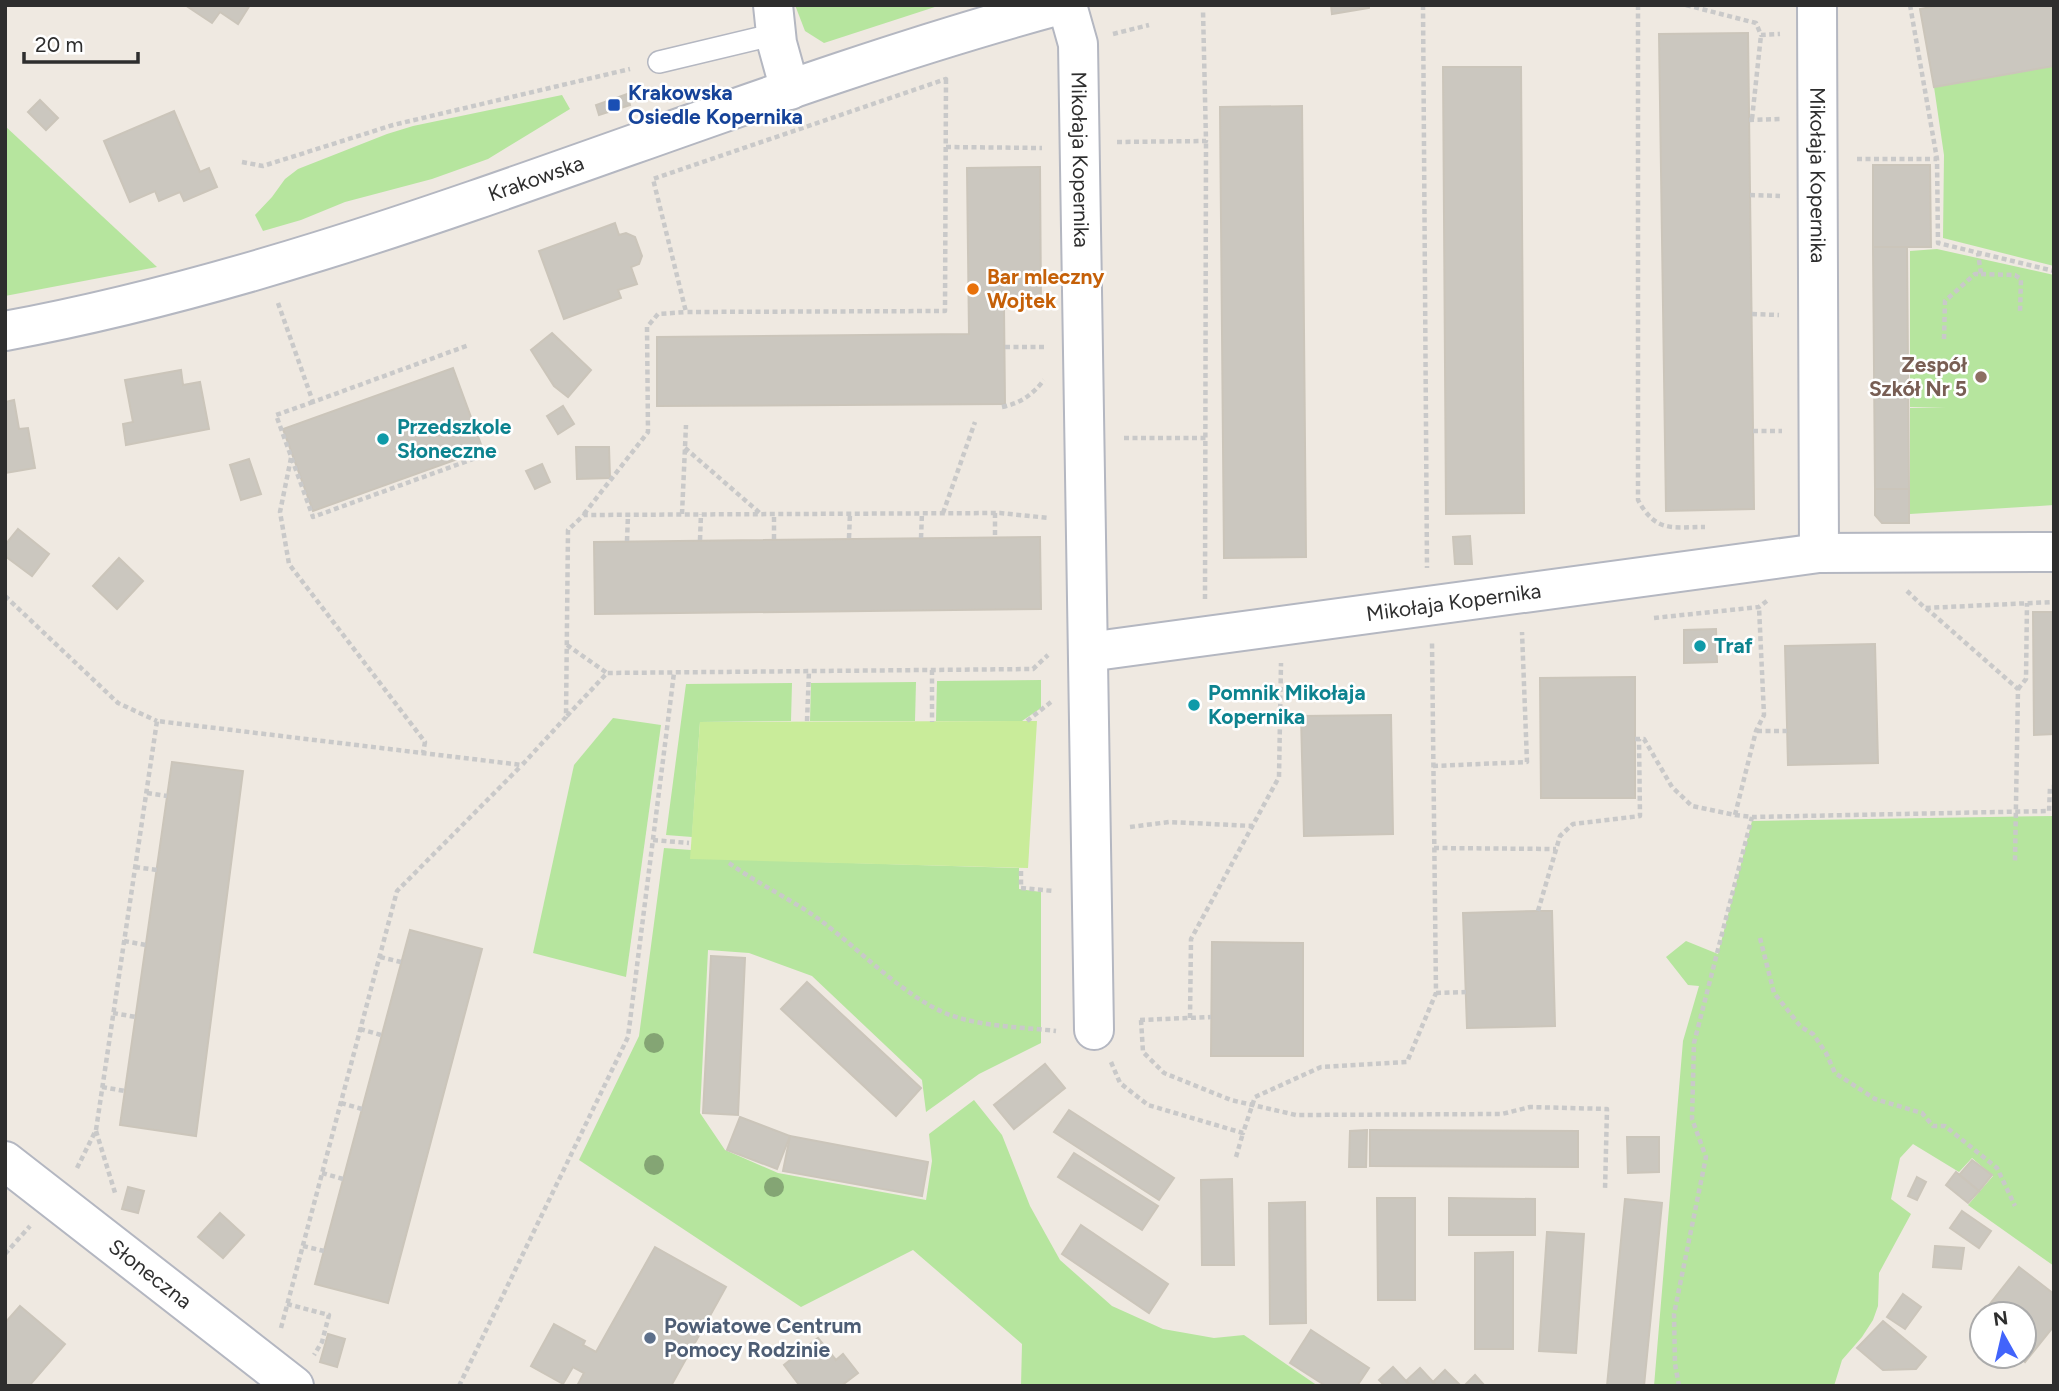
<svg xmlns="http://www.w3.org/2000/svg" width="2059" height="1391" font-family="Figtree,sans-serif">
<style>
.green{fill:#b6e59e}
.pitch{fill:#c9ec9a}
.building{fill:#cbc7bf;stroke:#cbc5ba;stroke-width:2}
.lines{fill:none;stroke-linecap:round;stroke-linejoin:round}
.service-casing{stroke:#b4b7c1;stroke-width:24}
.minor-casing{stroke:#b4b7c1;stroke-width:42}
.tertiary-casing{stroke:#b4b7c1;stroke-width:42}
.path{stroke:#c9c9c9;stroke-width:4.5;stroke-dasharray:5 3.5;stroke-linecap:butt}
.service{stroke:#fff;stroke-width:21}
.minor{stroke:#fff;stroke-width:38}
.tertiary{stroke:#fff;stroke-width:38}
.tree{fill:#84a574}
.transit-dot{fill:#1a4fb4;stroke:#fff;stroke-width:2.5}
.food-dot{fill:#e8710a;stroke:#fff;stroke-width:2.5}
.education-dot{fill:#8d6e63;stroke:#fff;stroke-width:2.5}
.culture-dot{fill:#0f9aa8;stroke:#fff;stroke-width:2.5}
.service-dot{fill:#5c6f8a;stroke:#fff;stroke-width:2.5}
.labels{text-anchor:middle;stroke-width:5;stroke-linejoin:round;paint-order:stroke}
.transit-label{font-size:21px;font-weight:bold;fill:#164399;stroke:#fff;text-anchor:start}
.street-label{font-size:21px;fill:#2e2e2e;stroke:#fff}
.food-label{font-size:21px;font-weight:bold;fill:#c56008;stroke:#fff;text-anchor:start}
.education-label{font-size:21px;font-weight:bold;fill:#785e54;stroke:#fff;text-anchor:end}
.culture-label{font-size:21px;font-weight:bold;fill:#0d838f;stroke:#fff;text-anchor:start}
.service-label{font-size:21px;font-weight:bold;fill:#4e5e75;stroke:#fff;text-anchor:start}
</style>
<rect width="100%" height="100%" fill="#efe9e1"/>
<g class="green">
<polygon points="795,5 941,5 824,43 805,31"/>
<polygon points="2054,66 2054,266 1943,238 1944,155 1934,87"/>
<polygon points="562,95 570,109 488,159 432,179 345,202 301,220 263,231 255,215 272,197 285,179 298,169 387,134 413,126"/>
<polygon points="5,126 157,267 5,296"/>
<polygon points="1937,249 2054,275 2054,505 1910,514 1910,408 1946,408 1910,407 1910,251"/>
<polygon points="1041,680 1041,708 1022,721 936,721 937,681"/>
<polygon points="916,682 915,721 810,721 811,683"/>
<polygon points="792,683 791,721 700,722 692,837 666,835 686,684"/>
<polygon points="613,718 661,725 626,977 533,953 574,765"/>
<polygon points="2054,816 2054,1266 1968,1205 1993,1176 1972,1158 1959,1172 1913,1144 1900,1158 1891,1199 1911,1214 1879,1273 1878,1306 1873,1320 1862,1337 1842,1360 1834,1386 1654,1386 1683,1041 1699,986 1688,985 1666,957 1686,941 1718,954 1752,821"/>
<polygon points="664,848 691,850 691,858 1019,868 1019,889 1041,892 1041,1043 979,1074 926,1112 922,1080 812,976 749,953 708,950 700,1113 725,1150 778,1173 926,1200 932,1161 929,1134 974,1100 1002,1135 1030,1206 1060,1260 1112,1306 1163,1329 1214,1338 1244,1335 1318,1386 1021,1386 1022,1344 913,1250 801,1307 579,1160 639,1036"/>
</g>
<polygon class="pitch" points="1037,721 1028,868 690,859 700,722"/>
<g class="building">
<polygon points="185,5 250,5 238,24 220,12 212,23"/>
<polygon points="1331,5 1369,5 1369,8 1332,14"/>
<polygon points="1942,5 2054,5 2054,66 1934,87 1920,9"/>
<polygon points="1748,33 1754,509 1666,511 1659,34"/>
<polygon points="1443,67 1521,67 1524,513 1446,514"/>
<polygon points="627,94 630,105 599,115 596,105"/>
<polygon points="40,100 58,118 46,130 28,112"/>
<polygon points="1302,106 1306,557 1224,558 1220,107"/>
<polygon points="174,111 200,172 209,168 217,187 184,201 180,192 159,201 155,191 130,202 104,141"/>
<polygon points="1873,165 1930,165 1931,247 1873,247"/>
<polygon points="1040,167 1041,307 1004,308 1005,404 657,406 657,337 969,334 967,168"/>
<polygon points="615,223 619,235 626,233 635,237 642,256 639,264 631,267 637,284 618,290 621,298 564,319 539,251"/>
<polygon points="1873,247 1907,247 1909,489 1875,489"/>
<polygon points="552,333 591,370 568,397 554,386 531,350"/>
<polygon points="453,368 483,450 313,511 283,429"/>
<polygon points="181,370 183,385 200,382 209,429 126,445 123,424 133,422 125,380"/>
<polygon points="14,400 19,429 28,428 35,468 5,473 5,402"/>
<polygon points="563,406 574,424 558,434 547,416"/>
<polygon points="576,447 609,447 610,478 577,479"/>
<polygon points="249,459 261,494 241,500 230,465"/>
<polygon points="542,464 550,482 535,489 526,471"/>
<polygon points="1875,489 1909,489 1909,523 1882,523 1875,515"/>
<polygon points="18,529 49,554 32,576 5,556 5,545"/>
<polygon points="1470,536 1472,564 1455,564 1453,537"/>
<polygon points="1040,537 1041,609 595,614 594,542"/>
<polygon points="119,558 143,581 117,609 93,586"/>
<polygon points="2033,612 2054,612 2054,734 2034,735"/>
<polygon points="1716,629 1717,662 1684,663 1684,630"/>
<polygon points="1875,644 1878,763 1788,765 1785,646"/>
<polygon points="1635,677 1635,798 1541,798 1540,678"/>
<polygon points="1391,715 1393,834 1304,836 1301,716"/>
<polygon points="172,762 243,771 196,1136 120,1125"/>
<polygon points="1538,911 1552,911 1555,1026 1467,1028 1463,913"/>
<polygon points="410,930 482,949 388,1303 315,1284"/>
<polygon points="1212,942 1303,943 1303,1056 1211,1056"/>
<polygon points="711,956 745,958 738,1115 703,1113"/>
<polygon points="807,982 921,1088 896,1116 781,1009"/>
<polygon points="1045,1064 1065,1088 1014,1129 994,1105"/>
<polygon points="1069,1110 1174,1178 1159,1200 1054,1132"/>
<polygon points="740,1117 790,1136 777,1169 727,1150"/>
<polygon points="1367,1130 1366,1167 1349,1167 1350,1131"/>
<polygon points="1370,1130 1578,1131 1578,1167 1370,1166"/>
<polygon points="790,1136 928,1162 922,1196 783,1171"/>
<polygon points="1627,1137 1659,1137 1659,1172 1628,1173"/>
<polygon points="1074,1153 1158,1206 1142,1230 1058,1177"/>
<polygon points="1972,1160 1992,1175 1979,1191 1959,1175"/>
<polygon points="1956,1172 1979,1191 1968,1203 1946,1185"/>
<polygon points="1917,1177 1926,1182 1917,1200 1908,1196"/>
<polygon points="1232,1179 1234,1265 1202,1265 1201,1180"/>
<polygon points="128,1187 144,1191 138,1213 122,1209"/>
<polygon points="1377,1198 1415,1198 1415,1300 1378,1300"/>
<polygon points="1449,1198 1535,1199 1535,1235 1449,1235"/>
<polygon points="1625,1199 1662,1203 1644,1386 1607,1386"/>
<polygon points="1305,1202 1306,1323 1270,1324 1269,1203"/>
<polygon points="1962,1211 1991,1231 1979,1248 1950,1228"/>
<polygon points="220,1213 244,1235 223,1258 198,1237"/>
<polygon points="1081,1225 1168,1284 1149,1313 1062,1254"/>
<polygon points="1547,1232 1584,1234 1576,1353 1539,1351"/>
<polygon points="1935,1246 1964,1248 1961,1269 1933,1267"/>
<polygon points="655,1247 726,1287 671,1386 577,1386 584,1373 573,1367 563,1384 531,1366 554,1324 585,1341 583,1345 596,1352"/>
<polygon points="1513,1252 1513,1349 1475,1349 1475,1253"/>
<polygon points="2019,1267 2054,1294 2054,1326 2025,1362 2018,1356 2024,1356 2024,1314 1982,1314"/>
<polygon points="1903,1294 1921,1307 1905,1329 1887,1317"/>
<polygon points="20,1306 65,1344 29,1386 5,1386 5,1323"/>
<polygon points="1883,1321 1926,1357 1916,1369 1883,1370 1857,1348"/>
<polygon points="1311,1330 1369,1368 1357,1386 1326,1386 1290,1363"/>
<polygon points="328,1334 345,1339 337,1367 320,1362"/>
<polygon points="818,1338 836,1360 843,1354 858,1373 841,1386 800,1386 784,1365"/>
<polygon points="1393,1367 1406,1381 1411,1386 1385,1386 1379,1380"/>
<polygon points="1420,1368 1433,1382 1437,1386 1411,1386 1406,1381"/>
<polygon points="1445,1370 1461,1386 1437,1386 1433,1382"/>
<polygon points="1475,1375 1485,1386 1464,1386"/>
</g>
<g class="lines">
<defs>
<polyline id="service" points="659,62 776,34"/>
<g id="minor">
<polyline points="773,5 777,43 790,90"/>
<path id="s1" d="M1067 5 1078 44 1094 1030"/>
<path id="s2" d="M1817 5 1819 553"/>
<path id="s3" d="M1088 652 1819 553 2054 552"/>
<path id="s4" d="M5 1161 294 1386"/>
</g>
<g id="tertiary">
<path id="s5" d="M5 331C368 264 705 101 1060 5"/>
</g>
</defs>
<use href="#service" class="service-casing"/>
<use href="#minor" class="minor-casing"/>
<use href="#tertiary" class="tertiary-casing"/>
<g class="path">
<polyline points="1423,5 1427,568"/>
<path d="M1638 5V500C1656 533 1672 527 1705 527"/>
<polyline points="1686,5 1756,23 1761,35 1780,34"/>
<polyline points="1910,5 1937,159"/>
<polyline points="1113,34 1149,25"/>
<polygon points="946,79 945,311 686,312 653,179"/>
<polyline points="1752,119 1761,35"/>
<polyline points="1749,120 1780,119"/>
<polyline points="1117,142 1206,141 1203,10"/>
<polyline points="946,147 1042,148"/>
<polyline points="1857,159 1937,159 1938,243 2054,271"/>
<polyline points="242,162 263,166 393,125 630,69"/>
<polyline points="1750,195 1780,196"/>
<polyline points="1981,274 2015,275 2021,279 2020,312"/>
<polyline points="278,303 313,402 469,345"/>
<polyline points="1752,314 1779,315"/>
<polyline points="1944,339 1945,301 1975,274 1981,274 1978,253"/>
<polyline points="1005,347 1046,347"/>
<polyline points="313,402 276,415 313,517 484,455"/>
<path d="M1002 407C1021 403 1032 395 1044 380"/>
<polyline points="1753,431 1782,431"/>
<polyline points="1124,438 1206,438"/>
<polyline points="685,448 761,514"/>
<polyline points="291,458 280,512 289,564 425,742 423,753"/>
<polyline points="943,513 975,422"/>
<polyline points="995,513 995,537"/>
<polyline points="584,514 648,432 647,327 658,314 686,312"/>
<polyline points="682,514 686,425"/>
<polyline points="849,538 850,513"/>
<polyline points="921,538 922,513"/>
<polyline points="774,539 774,514"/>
<polyline points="700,540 701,514"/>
<polyline points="627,541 628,515"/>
<polyline points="1907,591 1925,608 2054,602"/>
<polyline points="5,596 118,703 157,721"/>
<polyline points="1205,599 1206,141"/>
<polyline points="1926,608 2018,689 2015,861"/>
<polyline points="1654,618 1759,607 1768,600"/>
<polyline points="567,645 607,673"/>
<polyline points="932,670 932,722"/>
<polyline points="2018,689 2026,679 2027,603"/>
<polyline points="567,716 607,673 1033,669 1048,655"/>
<polyline points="807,721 809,671"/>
<polyline points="1027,721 1051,702"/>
<polyline points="1757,731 1787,731"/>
<polyline points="1635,739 1644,739 1672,787 1692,806 1735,815 1752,817 2049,811 2050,787 2054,787"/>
<polyline points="1433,766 1527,762 1522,632"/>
<polyline points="147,793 167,796"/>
<polyline points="1735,815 1756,731 1764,715 1759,607"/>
<polyline points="1130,827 1169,822 1253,826"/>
<polyline points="653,840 689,843"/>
<polyline points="1434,848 1556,849"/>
<path d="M729 863C758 884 791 899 820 920 859 949 905 998 950 1015 984 1027 1021 1027 1056 1031"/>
<polyline points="135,867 157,870"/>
<polyline points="1021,871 1021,888 1053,891"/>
<polyline points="1538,911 1560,836 1573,824 1640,816 1639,739"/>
<polyline points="1760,938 1774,993 1801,1027 1813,1034 1826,1053 1835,1073 1875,1099 1922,1113 1933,1126 1945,1126 1997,1168 2015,1206"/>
<polyline points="124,941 146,945"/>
<polyline points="380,957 401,962"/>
<polyline points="1436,993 1466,992"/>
<polyline points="113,1013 136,1017"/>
<polyline points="1190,1018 1191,939 1279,777 1281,663"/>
<polyline points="1140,1020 1211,1017"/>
<polyline points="1141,1020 1143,1052 1164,1073 1231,1100 1296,1115 1502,1114 1530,1107 1607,1109 1605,1190"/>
<polyline points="360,1029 381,1035"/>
<polyline points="1111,1062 1120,1083 1148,1105 1243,1133 1255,1097 1321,1067 1407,1062 1436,993 1432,642"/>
<polyline points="102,1087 125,1091"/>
<polyline points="341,1103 362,1109"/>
<polyline points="96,1131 116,1196"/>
<polyline points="1236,1157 1243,1133"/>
<polyline points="77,1168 96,1130 157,721 522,765 566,717 568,530 584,515 1000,513 1049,518"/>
<polyline points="322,1173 343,1179"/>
<polyline points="303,1246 324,1251"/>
<polyline points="5,1254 30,1226"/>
<polyline points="287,1304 329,1315 322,1342 314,1355"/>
<polyline points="281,1328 397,891 521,766"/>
<polyline points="459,1386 628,1037 674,673"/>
<polyline points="1679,1386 1675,1364 1674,1314 1706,1157 1692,1119 1694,1043 1752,817"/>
</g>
<use href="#service" class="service"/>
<use href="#minor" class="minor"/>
<use href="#tertiary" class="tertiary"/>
</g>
<g class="tree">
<circle cx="654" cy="1043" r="10"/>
<circle cx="654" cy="1165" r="10"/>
<circle cx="774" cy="1187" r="10"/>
</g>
<rect class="transit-dot" x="607" y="98" width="14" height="14" rx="3.5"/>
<circle class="food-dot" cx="973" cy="289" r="7"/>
<circle class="education-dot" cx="1981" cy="377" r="7"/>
<g class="culture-dot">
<circle cx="383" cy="439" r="7"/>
<circle cx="1700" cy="646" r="7"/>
<circle cx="1194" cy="705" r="7"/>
</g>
<circle class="service-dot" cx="650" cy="1338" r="7"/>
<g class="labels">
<g class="transit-label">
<text x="628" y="100">Krakowska<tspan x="628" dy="24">Osiedle Kopernika</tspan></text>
</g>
<g class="street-label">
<text dy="7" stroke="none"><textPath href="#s1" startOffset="156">Mikołaja Kopernika</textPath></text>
<text dy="7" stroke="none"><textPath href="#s2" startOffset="170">Mikołaja Kopernika</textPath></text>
<text dy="7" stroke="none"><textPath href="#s5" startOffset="553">Krakowska</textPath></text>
<text dy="7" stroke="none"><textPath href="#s3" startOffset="369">Mikołaja Kopernika</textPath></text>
<text dy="7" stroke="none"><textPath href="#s4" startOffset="184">Słoneczna</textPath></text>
</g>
<g class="food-label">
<text x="987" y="284">Bar mleczny<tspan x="987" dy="24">Wojtek</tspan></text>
</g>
<g class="education-label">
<text x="1967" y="372">Zespół<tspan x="1967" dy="24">Szkół Nr 5</tspan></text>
</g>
<g class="culture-label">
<text x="397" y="434">Przedszkole<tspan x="397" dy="24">Słoneczne</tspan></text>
<text x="1714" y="653">Traf</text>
<text x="1208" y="700">Pomnik Mikołaja<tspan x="1208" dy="24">Kopernika</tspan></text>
</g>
<g class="service-label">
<text x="664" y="1333">Powiatowe Centrum<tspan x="664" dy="24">Pomocy Rodzinie</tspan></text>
</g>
</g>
<rect width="2059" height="1391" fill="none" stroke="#2e2e2e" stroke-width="14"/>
<g transform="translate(2003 1335) rotate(352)"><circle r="33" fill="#ffffff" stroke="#ababab" stroke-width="2"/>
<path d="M0-5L12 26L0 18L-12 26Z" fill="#4264fb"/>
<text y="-10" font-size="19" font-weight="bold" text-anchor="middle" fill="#2e2e2e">N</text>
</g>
<path d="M24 52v10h114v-10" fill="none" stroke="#2e2e2e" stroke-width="3.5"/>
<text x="35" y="52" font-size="21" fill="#2e2e2e" stroke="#ffffff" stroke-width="5" paint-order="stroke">20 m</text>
</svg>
